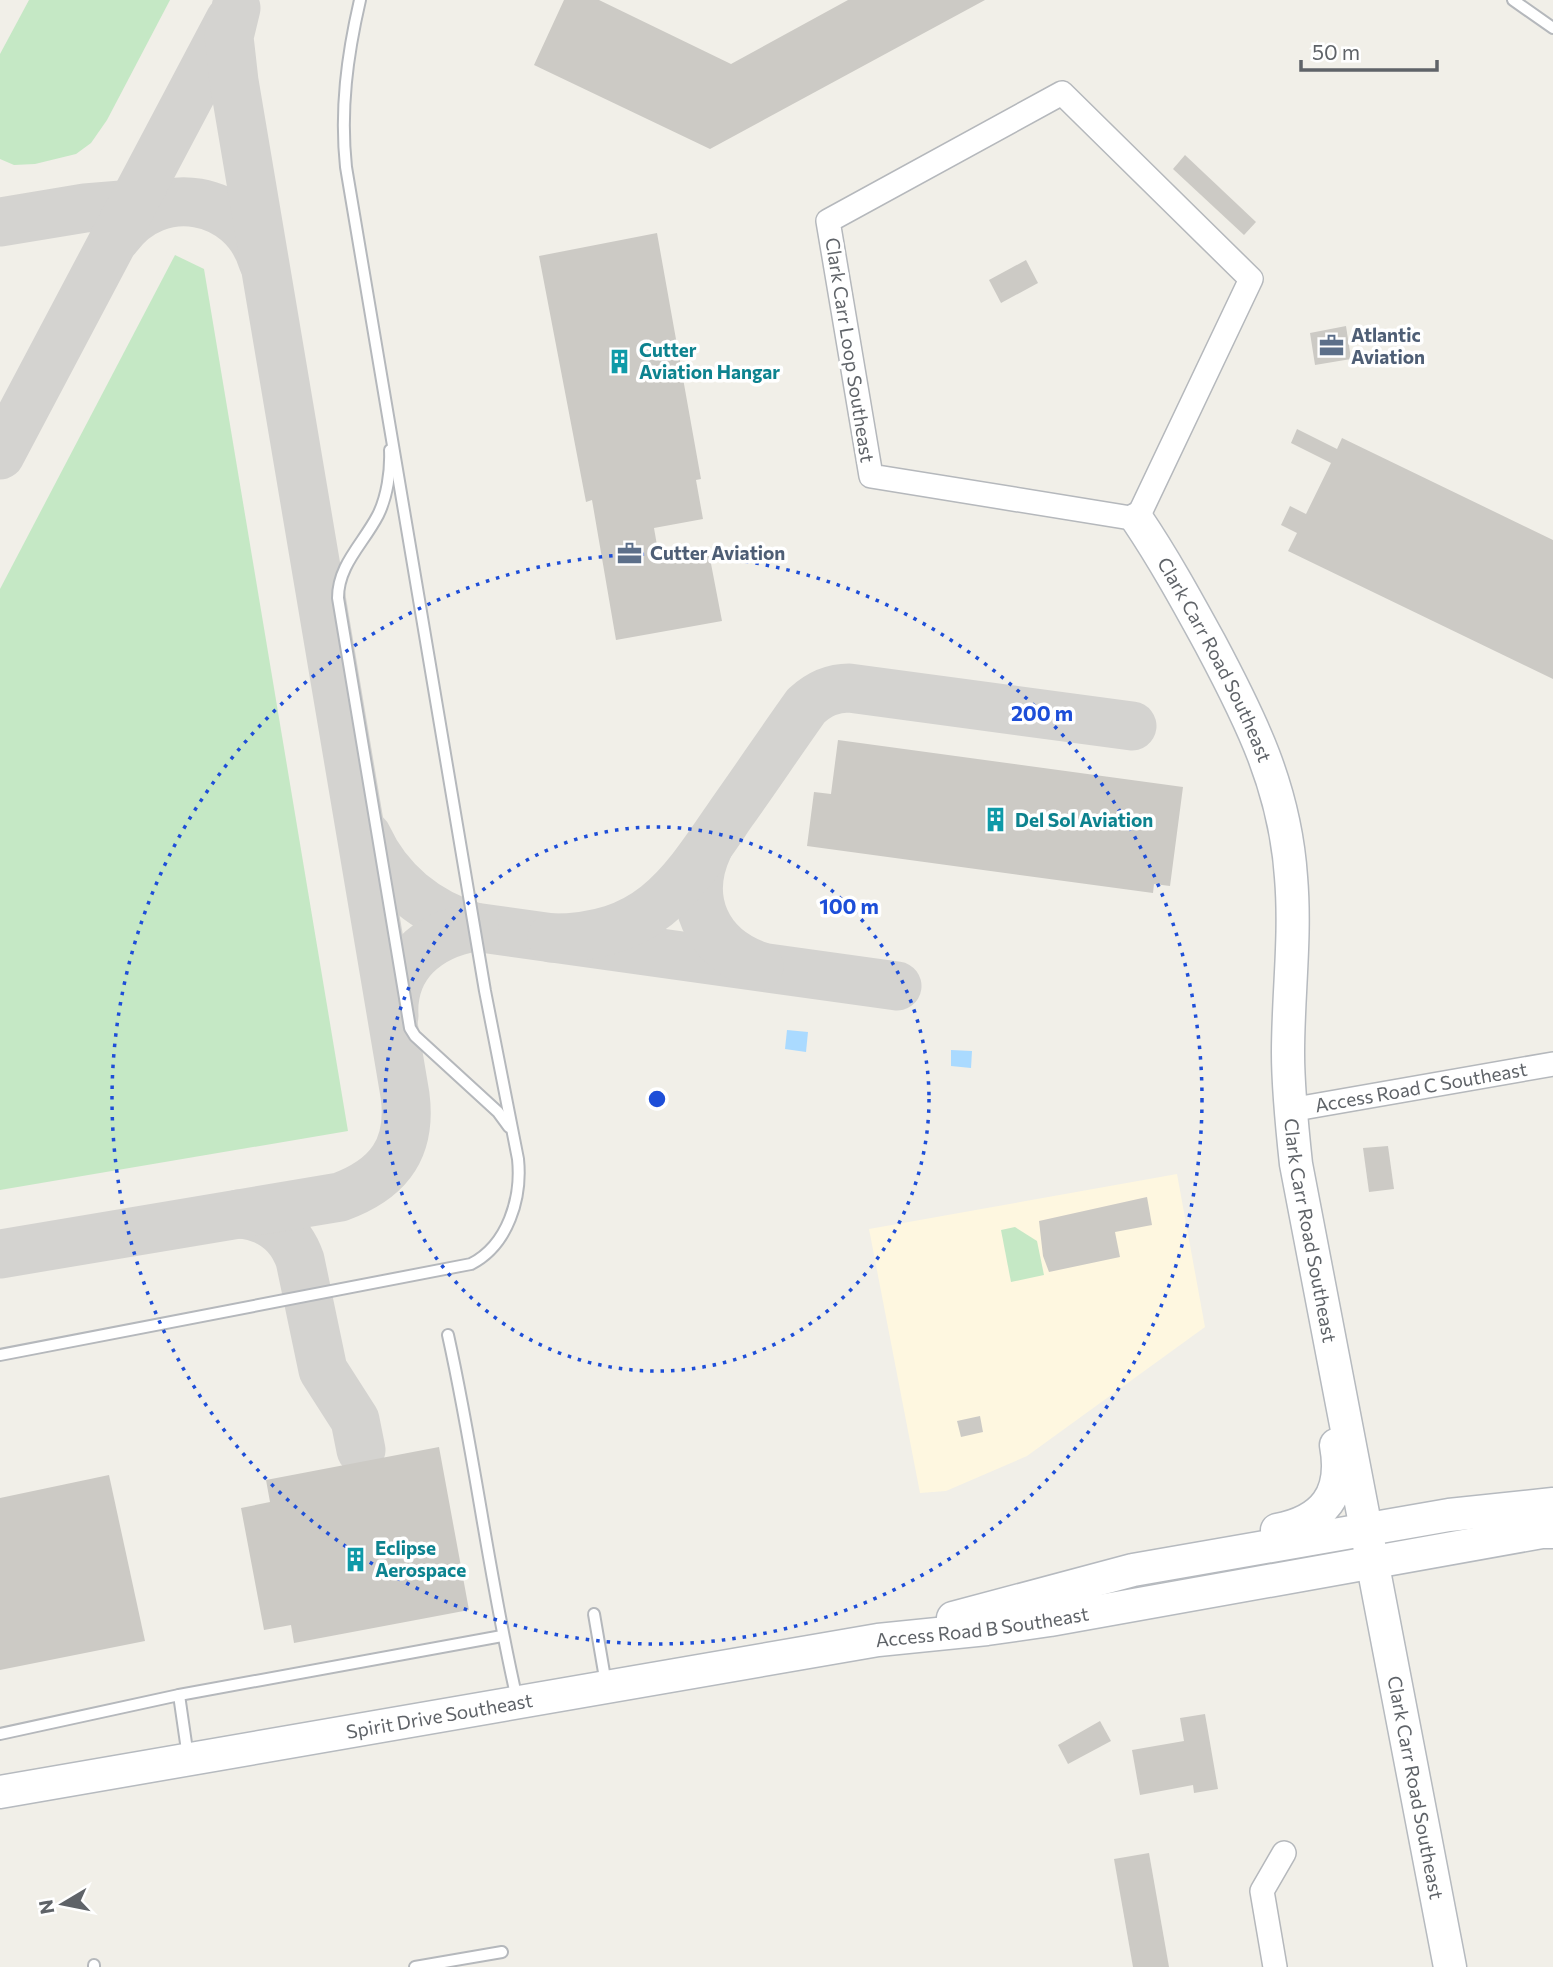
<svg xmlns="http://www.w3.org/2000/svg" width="1553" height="1967" font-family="Commissioner,sans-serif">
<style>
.commercial{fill:#fef7e0}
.green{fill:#c5e8c5}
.water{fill:#aadaff}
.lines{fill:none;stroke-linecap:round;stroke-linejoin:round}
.taxiway{stroke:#d4d3d0;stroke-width:49}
.building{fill:#cccac5}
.lane-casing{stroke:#b5b8bc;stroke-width:14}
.street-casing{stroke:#b5b8bc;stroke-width:26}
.secondary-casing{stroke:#b6babf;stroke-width:35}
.lane{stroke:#fff;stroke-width:10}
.street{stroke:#fff;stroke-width:23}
.secondary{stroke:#fff;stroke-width:32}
.ring{fill:none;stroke:#1d4ed8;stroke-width:3.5;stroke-dasharray:3.5 7}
.labels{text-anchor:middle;stroke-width:7;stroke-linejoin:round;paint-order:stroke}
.service-label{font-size:19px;font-weight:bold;fill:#4e5e75;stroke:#fff;text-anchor:start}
.culture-label{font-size:19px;font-weight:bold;fill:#0d838f;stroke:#fff;text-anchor:start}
.street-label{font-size:19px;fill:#5f6368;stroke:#fff}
.centre{fill:#1d4ed8;stroke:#fff;stroke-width:3.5}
.ring-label{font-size:21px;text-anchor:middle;font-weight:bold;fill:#1d4ed8;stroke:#fff;stroke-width:7;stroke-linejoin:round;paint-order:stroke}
</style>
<rect width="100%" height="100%" fill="#f1efe8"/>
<polygon class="commercial" points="1177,1174 1205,1327 1027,1456 946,1491 920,1493 869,1229"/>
<g class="green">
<polygon points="29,0 170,0 107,120 91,143 76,154 35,164 14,165 0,159 0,54"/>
<polygon points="175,255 204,269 348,1131 0,1190 0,589"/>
<polygon points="1015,1227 1037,1241 1044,1275 1011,1282 1001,1230"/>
</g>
<g class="water">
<polygon points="787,1030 808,1032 806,1052 785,1049"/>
<polygon points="951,1050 972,1051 971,1068 951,1066"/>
</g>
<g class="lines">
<g class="taxiway">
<polyline points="0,222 85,208 158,202"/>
<path d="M117 237C158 180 243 195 263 262"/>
<polyline points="0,455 230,20"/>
<path d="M367 836C388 882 427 913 474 927L897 986"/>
<path d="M708 848C684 900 707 948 759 966"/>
<path d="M552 938C651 938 682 885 732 812 757 777 781 741 806 706 819 694 832 688 849 688L1132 726"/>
<path d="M394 1016C391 965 428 935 474 927"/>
<path d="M239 1214C268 1216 290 1231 300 1260L323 1370 355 1420 361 1450"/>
<path d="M0 1254 340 1197C389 1179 412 1148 405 1095L234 81 229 37 236 8"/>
</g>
</g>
<g class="building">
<polygon points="564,0 599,0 731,64 848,0 985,0 710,149 534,65"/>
<polygon points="1185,155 1256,222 1244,235 1173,169"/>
<polygon points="657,233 701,479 696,480 703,519 654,528 659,557 708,548 722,621 616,640 592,500 586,502 539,256"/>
<polygon points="1026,260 1038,283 1001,303 989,280"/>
<polygon points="1346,326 1351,359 1315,365 1310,333"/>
<polygon points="1297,429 1337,449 1342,438 1553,540 1553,679 1288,551 1297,533 1281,525 1290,506 1306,514 1331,463 1291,443"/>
<polygon points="838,740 1183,787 1170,886 1154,884 1153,893 807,846 814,792 831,794"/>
<polygon points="1388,1146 1394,1189 1369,1192 1363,1148"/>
<polygon points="1147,1197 1152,1225 1115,1232 1120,1257 1049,1272 1043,1256 1039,1221"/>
<polygon points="980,1416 983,1432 961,1437 957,1421"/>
<polygon points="439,1447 469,1610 294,1643 291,1625 264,1630 241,1508 270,1502 266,1480"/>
<polygon points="109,1475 145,1641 0,1670 0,1498"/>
<polygon points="1205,1714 1218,1789 1194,1793 1193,1785 1140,1795 1132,1750 1184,1741 1180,1718"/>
<polygon points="1100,1721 1111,1741 1068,1764 1058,1745"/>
<polygon points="1149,1853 1169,1967 1133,1967 1114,1859"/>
</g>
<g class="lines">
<defs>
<g id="lane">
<polyline points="1513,0 1553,28"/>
<path d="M390 450C391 471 387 497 378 515 363 544 338 565 338 598L407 1010 410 1028 415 1036 498 1112 509 1127"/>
<path d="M448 1335C475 1456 489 1579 517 1699"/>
<path d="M0 1355 471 1264C508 1245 522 1198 518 1159L485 991 346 167C340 110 347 56 360 0"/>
<polyline points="594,1614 606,1684"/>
<polyline points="179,1695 188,1757"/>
<polyline points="0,1734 179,1695 502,1636"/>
<polyline points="94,1965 94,1967"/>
<polyline points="415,1967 502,1952"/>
</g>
<g id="street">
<polygon points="1062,93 1251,279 1137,519 871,476 828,221"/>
<path id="s1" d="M1290 1110 1553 1064"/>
<polyline points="1275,1967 1262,1891 1284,1853"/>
</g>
<g id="secondary">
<path id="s2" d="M1137 519C1164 559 1187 601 1210 643 1251 720 1285 788 1291 877 1296 936 1288 994 1288 1053 1288 1090 1292 1127 1296 1164L1450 1967"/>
<path d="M1277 1530C1324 1521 1345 1494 1336 1445"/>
<polyline points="953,1618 1133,1570 1449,1515 1553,1504"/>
<path id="s3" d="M0 1792 878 1640 987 1629 1050 1620 1542 1532H1553"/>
</g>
</defs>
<use href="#lane" class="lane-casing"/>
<use href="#street" class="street-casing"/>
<use href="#secondary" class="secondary-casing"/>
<use href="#lane" class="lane"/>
<use href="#street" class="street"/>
<use href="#secondary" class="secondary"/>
</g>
<g class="ring">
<circle cx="657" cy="1099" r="272"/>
<circle cx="657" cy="1099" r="545"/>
</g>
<defs>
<symbol id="office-bare" viewBox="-9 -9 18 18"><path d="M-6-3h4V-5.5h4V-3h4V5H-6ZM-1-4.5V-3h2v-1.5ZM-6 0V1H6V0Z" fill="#5c6f8a" stroke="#fff" stroke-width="2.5" paint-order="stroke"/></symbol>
<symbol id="building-bare" viewBox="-9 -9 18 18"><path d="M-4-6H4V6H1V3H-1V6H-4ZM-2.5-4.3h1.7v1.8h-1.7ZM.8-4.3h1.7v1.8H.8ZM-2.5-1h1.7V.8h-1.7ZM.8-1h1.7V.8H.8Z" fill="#0f9aa8" stroke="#fff" stroke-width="2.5" paint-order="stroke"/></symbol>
</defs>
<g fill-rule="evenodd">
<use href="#office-bare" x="1314" y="328" width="35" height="35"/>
<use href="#building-bare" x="602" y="344" width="35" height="35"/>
<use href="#office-bare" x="612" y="536" width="35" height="35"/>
<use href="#building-bare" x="978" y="802" width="35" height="35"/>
<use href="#building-bare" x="338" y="1542" width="35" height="35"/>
</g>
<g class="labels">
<g class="service-label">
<text x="1351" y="342">Atlantic<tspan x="1351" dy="22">Aviation</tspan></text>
<text x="650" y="560">Cutter Aviation</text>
</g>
<g class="culture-label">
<text x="639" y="357">Cutter<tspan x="639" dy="22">Aviation Hangar</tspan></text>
<text x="1015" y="827">Del Sol Aviation</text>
<text x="375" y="1555">Eclipse<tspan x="375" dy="22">Aerospace</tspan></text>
</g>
<g class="street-label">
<text transform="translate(850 350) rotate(81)" y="7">Clark Carr Loop Southeast</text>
<text dy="7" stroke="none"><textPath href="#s2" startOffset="161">Clark Carr Road Southeast</textPath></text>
<text dy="7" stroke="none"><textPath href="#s1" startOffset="133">Access Road C Southeast</textPath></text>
<text dy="7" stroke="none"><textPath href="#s2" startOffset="749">Clark Carr Road Southeast</textPath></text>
<text dy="7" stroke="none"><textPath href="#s3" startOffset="996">Access Road B Southeast</textPath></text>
<text dy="7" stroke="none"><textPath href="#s3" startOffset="446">Spirit Drive Southeast</textPath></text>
<text dy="7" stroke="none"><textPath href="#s2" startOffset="1316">Clark Carr Road Southeast</textPath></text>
</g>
</g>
<circle cx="657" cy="1099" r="10" class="centre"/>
<g class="ring-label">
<text x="1042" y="721">200 m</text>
<text x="849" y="914">100 m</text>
</g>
<g transform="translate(63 1904) rotate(260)" stroke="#ffffff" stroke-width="5" paint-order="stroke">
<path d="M0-5L12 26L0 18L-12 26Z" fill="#5f6368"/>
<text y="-10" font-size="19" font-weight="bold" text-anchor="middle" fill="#5f6368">N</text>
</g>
<path d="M1301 60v10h136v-10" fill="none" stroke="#5f6368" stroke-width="3.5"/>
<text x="1312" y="60" font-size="21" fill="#5f6368" stroke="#ffffff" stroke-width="5" paint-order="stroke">50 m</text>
</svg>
